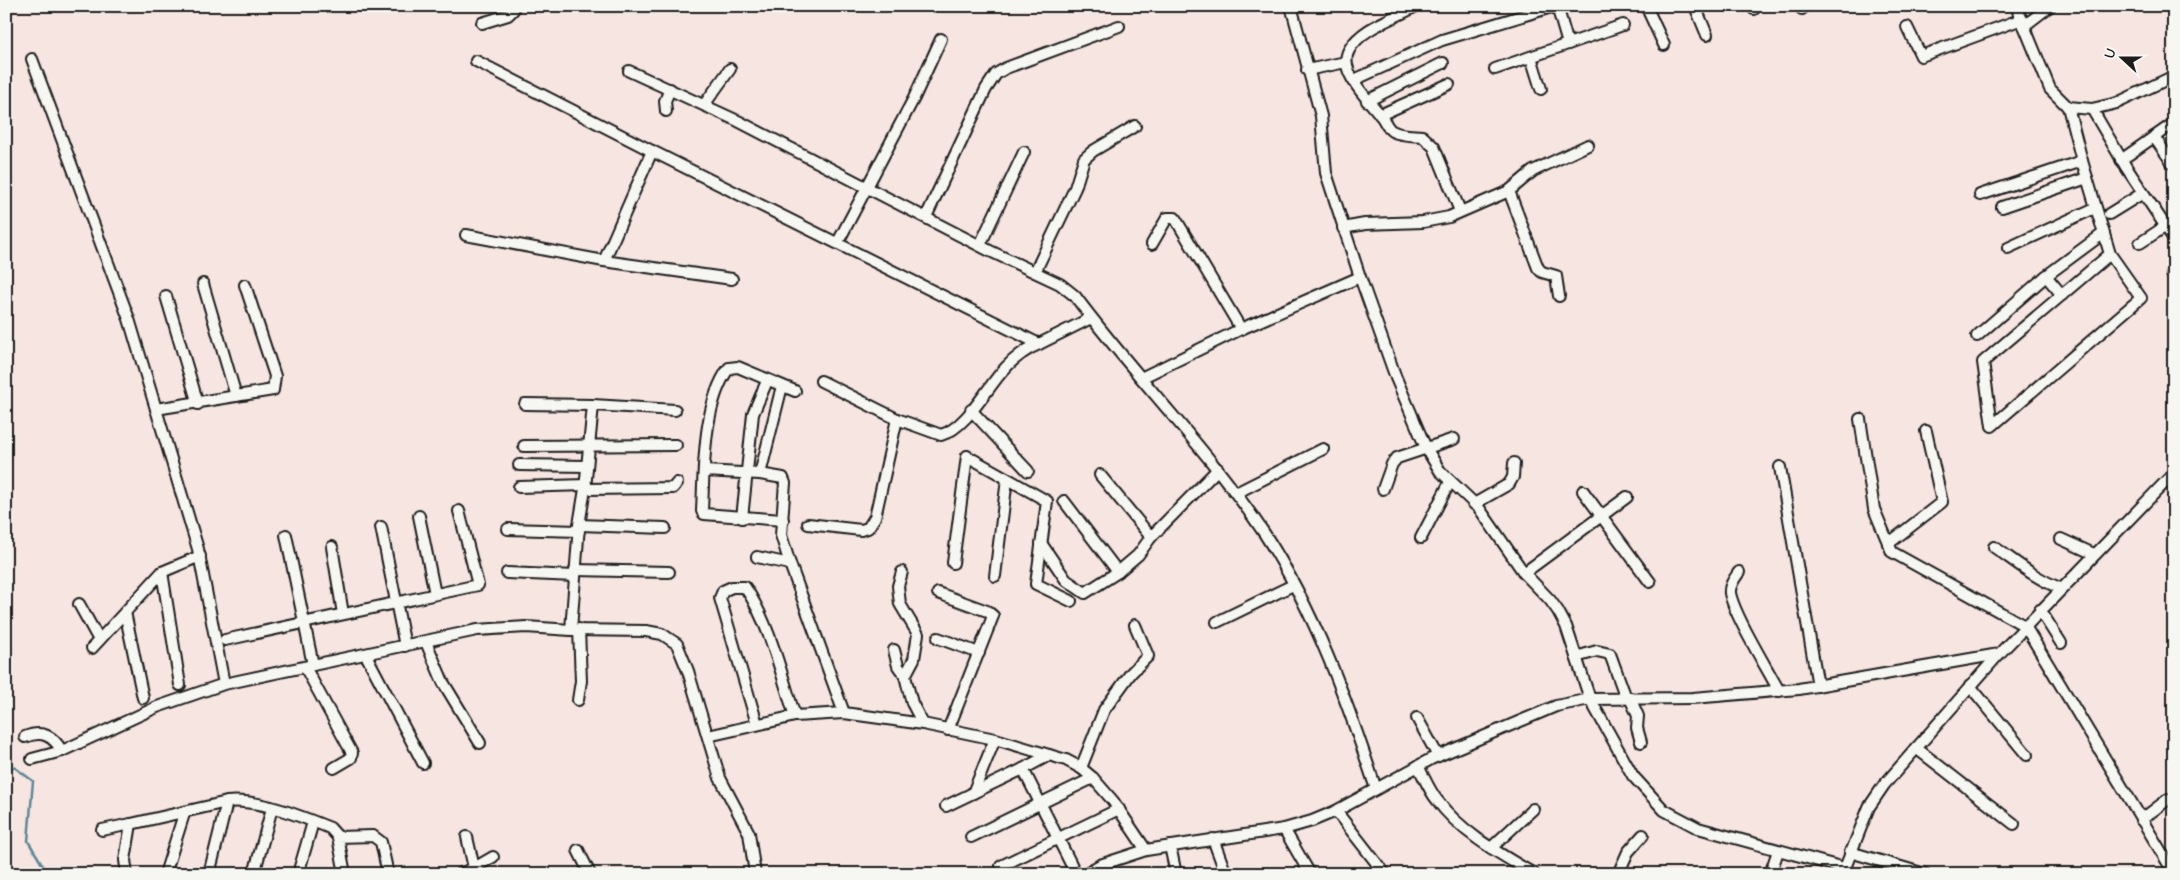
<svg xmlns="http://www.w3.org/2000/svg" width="2180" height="880" font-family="'Comic Neue',sans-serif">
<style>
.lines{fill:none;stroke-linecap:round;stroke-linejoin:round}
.stream{stroke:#5c8696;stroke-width:2.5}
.minor-casing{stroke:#1c1c1c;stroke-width:14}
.minor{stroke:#f6f6f2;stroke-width:10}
</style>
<rect width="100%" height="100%" fill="#f7e5e1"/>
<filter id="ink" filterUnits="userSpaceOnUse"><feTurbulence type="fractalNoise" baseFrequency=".02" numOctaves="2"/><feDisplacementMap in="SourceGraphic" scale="10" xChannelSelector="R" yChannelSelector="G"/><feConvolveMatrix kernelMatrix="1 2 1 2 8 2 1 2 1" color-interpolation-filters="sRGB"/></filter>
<g filter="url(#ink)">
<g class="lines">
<polyline class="stream" points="6,772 14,767 33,781 28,841 48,874"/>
<defs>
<g id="minor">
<polyline points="1291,6 1321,116 1326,173 1360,277 1396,378 1426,448 1440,471 1479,508 1524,573 1550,600 1558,611 1566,626 1590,699 1633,776 1664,810 1698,828 1844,868"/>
<path d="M1416 6C1394 19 1362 27 1349 50 1337 71 1370 101 1381 116 1385 121 1387 128 1392 131 1402 136 1412 135 1422 136L1434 147 1460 211"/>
<polyline points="1646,6 1664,45"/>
<polyline points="1695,6 1707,35"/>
<polyline points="1753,6 1754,9"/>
<polyline points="1801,6 1802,9"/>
<polyline points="2016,6 2050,89 2068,107 2092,109 2117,103 2174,76"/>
<polyline points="482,23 508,15 513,10 514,6"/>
<polyline points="2024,26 2050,6"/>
<polyline points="1907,27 1921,56 2022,19"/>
<polyline points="1568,44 1623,25"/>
<polyline points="1531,57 1541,89"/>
<polyline points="32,59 129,319 156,409"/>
<polyline points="476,61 652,151 1039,344 1091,318"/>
<polyline points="1495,69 1568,44 1557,6"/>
<polyline points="1307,70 1346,62"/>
<path d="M629 71 738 121 990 251 1060 284 1075 296C1135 377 1208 449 1264 533 1315 611 1347 701 1376 789"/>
<polyline points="1354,80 1442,40 1555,6"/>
<polyline points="1367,101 1443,63"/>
<polyline points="704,105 730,69"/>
<polyline points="2092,109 2126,167 2174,239"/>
<polyline points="666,111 665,101 670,89"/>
<polyline points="1380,115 1449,84"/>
<polyline points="2154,137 2174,165"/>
<polyline points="2121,160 2174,123"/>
<polyline points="2082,161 2110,254 2141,298 1992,426 1983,362 2110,254"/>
<polyline points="1509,191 1538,268 1542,272 1556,276 1559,296"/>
<polyline points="1980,195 2082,161 2068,107"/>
<polyline points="2002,207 2087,178"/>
<polyline points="2109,214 2143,193"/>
<polyline points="926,217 986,89 996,74 1006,68 1119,26"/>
<polyline points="1343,228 1365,224 1423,222 1449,217 1509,191 1533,171 1588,145"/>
<polyline points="466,235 604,261 732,279"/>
<polyline points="838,242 914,98 941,39"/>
<polyline points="2140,243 2166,226"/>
<polyline points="1152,244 1167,218 1175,218 1241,329"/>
<polyline points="980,245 1024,152"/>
<polyline points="2008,248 2095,208"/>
<polyline points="604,261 652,151"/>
<polyline points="1035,272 1075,188 1084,159 1093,151 1135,126"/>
<polyline points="2172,274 2174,272"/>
<polyline points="2046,276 2062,295"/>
<polyline points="203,284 236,396"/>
<polyline points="166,296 198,404"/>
<polyline points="1977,336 2046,276 2104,233"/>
<polyline points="1141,378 1241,329 1360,277"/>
<path d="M821 381 897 419 941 435C964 429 985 392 1000 374 1010 362 1024 350 1039 344"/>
<polyline points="525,404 593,405 675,410"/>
<polyline points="593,405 585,489 579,525 571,630 646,631 662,634 677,644 688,671 720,778 749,833 755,874"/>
<polyline points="971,410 1028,471"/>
<polyline points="1860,419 1874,509 1892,552 2025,626 2174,873"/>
<polyline points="524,446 676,445"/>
<polyline points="519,465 587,466"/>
<polyline points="1780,467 1818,686"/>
<polyline points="704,471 760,474 783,478 785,483 781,535 790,564"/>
<polyline points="760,474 782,386"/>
<polyline points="1100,475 1151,537"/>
<polyline points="519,487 586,485"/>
<polyline points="585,489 673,488 677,483"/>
<polyline points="1383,489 1392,464 1397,458 1454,439"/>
<polyline points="1583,491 1650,582"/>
<polyline points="1236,493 1323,449"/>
<polyline points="1064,501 1118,572"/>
<polyline points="1474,504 1509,484 1513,477 1514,463"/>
<polyline points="419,516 435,594"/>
<polyline points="742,518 753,414 767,381"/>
<path d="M783 520 704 514 702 511C704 468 703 403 729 368L738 367 795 391"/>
<polyline points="808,524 861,530 868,528 875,517 897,419"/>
<polyline points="579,525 665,528"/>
<polyline points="381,527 405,646"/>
<polyline points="508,529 579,531"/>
<polyline points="286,535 313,665"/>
<polyline points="1421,538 1450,482"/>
<polyline points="2061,539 2094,554"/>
<polyline points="1041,543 1066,580 1085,593 1118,572 1138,555 1151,537 1218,469"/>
<polyline points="1888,544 1942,502 1926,431"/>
<polyline points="332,547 343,614"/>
<path d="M1994 547C2016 562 2036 579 2060 588"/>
<polyline points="757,557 790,564 844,713"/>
<polyline points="953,563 967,456 1047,501 1036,584 1071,601"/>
<polyline points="575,570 669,572"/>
<polyline points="162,572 180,685"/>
<polyline points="902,572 898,586 900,604 918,634 914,659 905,676 912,703 923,724"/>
<path d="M1739 572C1735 578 1729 585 1730 593 1734 615 1767 668 1779 691"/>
<polyline points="507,573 575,576"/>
<polyline points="1524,573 1627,497"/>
<polyline points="995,576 1007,479"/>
<polyline points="938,593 987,611 993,616 948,730"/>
<polyline points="79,604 99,640"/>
<polyline points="2040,610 2061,643"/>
<polyline points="125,612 143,698"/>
<polyline points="1217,622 1293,585"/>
<polyline points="938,638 979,653"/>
<polyline points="225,640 478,585 459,511"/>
<polyline points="426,642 443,682 480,743"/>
<polyline points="92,648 162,572 200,556"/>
<polyline points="894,650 898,666 905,676"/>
<polyline points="366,655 423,763"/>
<polyline points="1576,657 1597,651 1610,654 1626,698"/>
<polyline points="305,667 352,753 351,758 334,768"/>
<polyline points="224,684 198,549 156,409 273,390 275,376 245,285"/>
<polyline points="1970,686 2027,755"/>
<polyline points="1630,698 1638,716 1637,728 1641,742"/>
<polyline points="578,700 581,681 579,629"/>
<polyline points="1417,718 1438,756"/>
<path d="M757 724 720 598 723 591 732 587H745C770 624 781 674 795 716"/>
<polyline points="708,736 795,716 844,713 923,724 995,739 1066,760 1081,768 1093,778 1113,801 1146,850"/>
<path d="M25 737C43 730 53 736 62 751L157 707 224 684 477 630 526 627 571 630"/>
<polyline points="1916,748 2014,824"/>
<polyline points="32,759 62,751"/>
<path d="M1418 766C1424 777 1429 790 1437 800 1460 832 1500 854 1534 874"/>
<polyline points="1081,768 1104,710 1131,673 1148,656 1135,625"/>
<polyline points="1023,769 1049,755"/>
<polyline points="973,793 995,739"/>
<polyline points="946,806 1023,769 1076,874"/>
<polyline points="1336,811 1385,874"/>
<polyline points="2141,820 2167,800"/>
<polyline points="1284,829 1310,874"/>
<polyline points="102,830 131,824"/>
<polyline points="971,837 1093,778"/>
<polyline points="1213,839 1226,874"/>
<polyline points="1170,846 1176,874"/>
<polyline points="1491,848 1533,809"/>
<polyline points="578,850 590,874"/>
<polyline points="1850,852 1925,874"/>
<polyline points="1001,866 1119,809"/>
<polyline points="474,868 493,857"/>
<polyline points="1843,873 1869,807 1884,785 1999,654 2174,473"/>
<path d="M127 874 125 860 131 824 227 802C256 798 303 817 330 828L338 837"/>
<polyline points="165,874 184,814"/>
<polyline points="209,874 227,802"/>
<polyline points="254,874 272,808"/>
<polyline points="298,874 313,822"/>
<polyline points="345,874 338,837 373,836 381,842 388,874"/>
<polyline points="460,874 474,868 467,837"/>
<polyline points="1084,874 1100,865 1146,850 1284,829 1312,821 1336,811 1431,759 1556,706 1590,699 1693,698 1799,689 1999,654"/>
<polyline points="1618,874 1628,852 1643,835"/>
<polyline points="1770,874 1778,851"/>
</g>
</defs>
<use href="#minor" class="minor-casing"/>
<use href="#minor" class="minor"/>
</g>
</g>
<rect width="2180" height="880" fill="none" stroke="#f6f6f2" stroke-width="25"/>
<rect x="12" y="12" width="2155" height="855" fill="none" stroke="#1c1c1c" stroke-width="2" filter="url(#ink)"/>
<g transform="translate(2122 58) rotate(291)" stroke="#f6f6f2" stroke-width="4" paint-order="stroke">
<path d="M0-4L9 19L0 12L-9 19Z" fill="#1c1c1c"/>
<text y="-8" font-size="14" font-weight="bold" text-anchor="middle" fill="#1c1c1c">U</text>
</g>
</svg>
